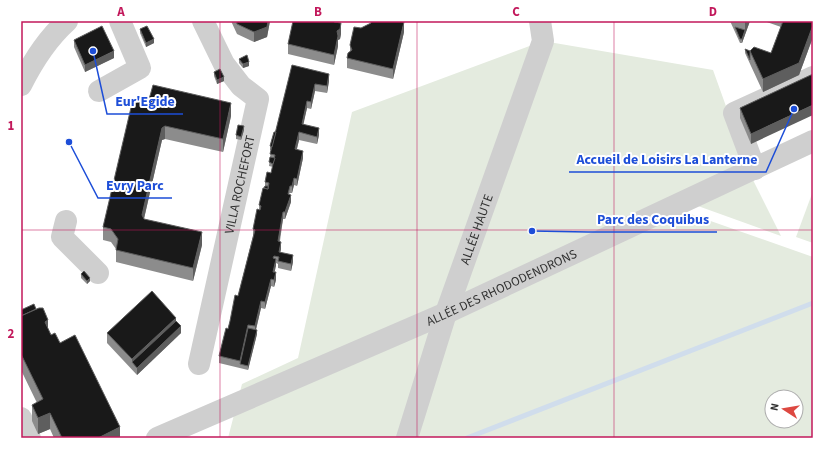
<svg xmlns="http://www.w3.org/2000/svg" width="834" height="459" font-family="'Source Sans 3',sans-serif">
<style>
.green{fill:#e4ebdf;fill-rule:evenodd}
.lines{fill:none;stroke-linecap:round;stroke-linejoin:round}
.stream{stroke:#d0ddec;stroke-width:5}
.minor{stroke:#cfcfcf;stroke-width:22}
.wall{fill:#8c8c8c}
.shaded-wall{fill:#5e5e5e}
.building{fill:#191919;stroke:#5e5e5e}
.grid{fill:none;stroke:#c2185b;stroke-width:1;stroke-opacity:0.55}
.labels{text-anchor:middle;stroke-width:4;stroke-linejoin:round;paint-order:stroke}
.street-label{font-size:13px;fill:#323232;stroke:#fff}
.leader{fill:none;stroke:#1d4ed8;stroke-width:1.5}
.callout-dot{fill:#1d4ed8;stroke:#fff;stroke-width:1.5}
.callout-label{font-size:14px;text-anchor:middle;font-weight:bold;fill:#1d4ed8;stroke:#fff;stroke-width:4;stroke-linejoin:round;paint-order:stroke}
.neatline{fill:none;stroke:#c2185b;stroke-width:1.5}
.grid-label{font-size:13px;text-anchor:middle;font-weight:bold;fill:#c2185b}
</style>
<rect width="100%" height="100%" fill="#fff"/>
<g class="green">
<path d="M543 41 713 70 746 162 665 205 813 257V438H228L242 384 298 358 352 112ZM772 397H796V421H772Z"/>
<polygon points="753,180 781,236 698,206"/>
<polygon points="813,191 813,243 796,237"/>
</g>
<g class="lines">
<polyline class="stream" points="467,438 813,303"/>
<g class="minor">
<path d="M21 85C33 61 47 39 67 21"/>
<polyline points="99,91 140,68 120,21"/>
<polyline points="755,169 734,113 813,77"/>
<polyline points="66,221 62,237 98,273"/>
<path id="s1" d="M199 364 258 99 241 86 224 64 203 21"/>
<polyline points="21,418 30,438"/>
<path id="s2" d="M157 438 446 313 813 141"/>
<path id="s3" d="M407 438 446 313 543 41 540 21"/>
</g>
</g>
<g class="wall">
<polygon points="231,21 270,21 267,37 254,42 237,34"/>
<polygon points="730,21 750,21 742,43 740,43"/>
<polygon points="764,21 813,21 813,37 799,75 763,92 745,53 745,49 750,51 771,53 781,27"/>
<polygon points="361,28 404,32 393,79 347,68 347,58 350,52 350,45"/>
<polygon points="140,29 154,43 146,47 140,33"/>
<polygon points="341,34 340,39 338,40 338,46 334,65 288,54 288,44"/>
<polygon points="74,40 114,58 85,72 74,47"/>
<polygon points="239,59 249,66 243,68 239,63"/>
<polygon points="292,65 329,81 327,93 315,91 311,109 307,108 303,124 319,135 317,144 299,140 297,149 303,158 297,186 294,185 292,193 290,193 289,194 291,202 285,219 283,219 280,241 281,249 280,252 293,262 291,271 278,268 278,264 276,263 274,272 276,280 274,287 271,286 265,309 261,308 256,330 257,334 248,370 219,363 219,356 238,296 253,236 253,229 259,209 259,205 265,186 265,182 271,173 273,167 269,166 271,150 270,150 270,146 276,132"/>
<polygon points="214,72 224,81 217,84 214,76"/>
<polygon points="813,74 751,144 740,118 740,108"/>
<polygon points="142,102 231,116 223,152 165,139 162,140 144,219 202,245 193,281 116,262 116,249 111,242 103,240 103,227"/>
<polygon points="244,130 241,140 236,139 236,135"/>
<polygon points="81,274 90,281 87,284 81,278"/>
<polygon points="36,309 51,335 60,343 120,438 54,438 50,429 38,434 32,421 32,405 37,403 21,370 21,310"/>
<polygon points="176,321 181,333 137,375 107,343 107,333"/>
</g>
<g class="shaded-wall">
<polygon points="268,21 270,21 267,37 254,42 254,32"/>
<polygon points="745,21 750,21 742,43 742,39 745,30"/>
<polygon points="404,22 404,32 393,79 393,69"/>
<polygon points="341,23 341,34 340,39 338,40 338,46 334,65 334,55 337,31"/>
<polygon points="813,25 813,37 799,75 763,92 763,79"/>
<polygon points="154,39 154,43 146,47 146,43"/>
<polygon points="114,51 114,58 85,72 85,65"/>
<polygon points="249,62 249,66 243,68 243,64"/>
<polygon points="329,74 329,81 327,93 327,86"/>
<polygon points="224,77 224,81 217,84 217,80"/>
<polygon points="315,84 315,91 311,109 311,102"/>
<polygon points="307,101 307,108 302,131 302,124"/>
<polygon points="231,103 231,116 223,152 223,139"/>
<polygon points="813,105 813,115 751,144 751,134"/>
<polygon points="165,126 165,139 162,140 142,227 142,215 162,128"/>
<polygon points="244,126 244,130 241,140 241,137"/>
<polygon points="319,128 319,135 317,144 317,137"/>
<polygon points="299,132 299,140 295,156 295,149"/>
<polygon points="303,151 303,158 297,186 297,179"/>
<polygon points="294,178 294,185 292,193 292,186"/>
<polygon points="291,195 291,202 285,219 285,212"/>
<polygon points="283,212 283,219 278,248 278,241"/>
<polygon points="202,232 202,245 193,281 193,268"/>
<polygon points="281,242 281,249 279,259 279,252"/>
<polygon points="293,255 293,262 291,271 291,264"/>
<polygon points="276,259 276,266 273,279 273,272"/>
<polygon points="276,272 276,280 274,287 274,280"/>
<polygon points="90,278 90,281 87,284 87,281"/>
<polygon points="271,279 271,286 265,309 265,302"/>
<polygon points="261,301 261,308 255,333 255,326"/>
<polygon points="176,318 176,328 132,362 132,370 132,359"/>
<polygon points="48,320 48,336 45,322"/>
<polygon points="248,325 248,332 240,364 240,361"/>
<polygon points="181,326 181,333 137,375 137,368"/>
<polygon points="257,330 257,334 248,370 248,366"/>
<polygon points="50,413 50,429 38,434 38,418"/>
<polygon points="120,427 120,438 98,438"/>
</g>
<g class="building">
<polygon points="236,21 268,21 267,27 254,32 237,24"/>
<polygon points="293,21 333,21 334,22 341,23 340,29 337,31 338,36 334,55 288,44"/>
<polygon points="371,21 398,21 404,22 393,69 347,58 348,53 352,50 350,45 354,27 361,28 371,23"/>
<polygon points="783,21 813,21 813,25 799,63 763,79 750,51 754,47 771,53"/>
<polygon points="102,26 114,51 85,65 74,40"/>
<polygon points="147,26 154,39 146,43 140,29"/>
<polygon points="735,27 745,30 742,39 740,39"/>
<polygon points="745,49 750,51 750,60"/>
<polygon points="247,55 249,62 243,64 239,59"/>
<polygon points="292,65 329,74 327,86 315,84 311,102 307,101 302,124 319,128 317,137 299,132 295,149 303,151 297,179 294,178 292,186 290,186 288,194 291,195 285,212 283,212 278,241 281,242 279,252 293,255 291,264 278,261 279,257 274,256 273,258 276,259 273,272 276,272 274,280 271,279 265,302 261,301 255,326 248,325 240,361 219,356 226,328 228,329 230,321 235,295 238,296 255,230 253,229 257,209 260,210 261,206 259,205 263,188 268,189 269,183 265,182 267,172 271,173 275,155 270,154"/>
<polygon points="220,69 224,77 217,80 214,72"/>
<polygon points="813,74 813,105 751,134 740,108"/>
<polygon points="153,85 231,103 223,139 165,126 162,128 142,215 144,219 202,232 193,268 116,250 118,239 111,229 103,227 133,99 142,102 150,96"/>
<polygon points="238,125 244,126 241,137 236,135"/>
<polygon points="274,132 276,132 272,147 270,146"/>
<polygon points="270,157 275,158 273,164 269,162"/>
<polygon points="265,186 268,186 268,189 264,188"/>
<polygon points="84,271 90,278 87,281 81,274"/>
<polygon points="152,291 176,318 132,359 107,333"/>
<polygon points="34,304 36,309 21,316 21,310"/>
<polygon points="39,308 43,308 48,320 45,322 51,335 55,333 60,343 75,335 120,427 98,438 62,438 50,413 38,418 32,405 43,399 21,354 21,316"/>
<polygon points="176,321 181,326 137,368 132,362"/>
<polygon points="248,328 257,330 248,366 240,364"/>
</g>
<path class="grid" d="M220 21V438M417 21V438M614 21V438M21 230H813"/>
<g class="labels">
<g class="street-label">
<text dy="5" stroke="none"><textPath href="#s1" startOffset="184">VILLA ROCHEFORT</textPath></text>
<text dy="5" stroke="none"><textPath href="#s3" startOffset="220">ALLÉE HAUTE</textPath></text>
<text dy="5" stroke="none"><textPath href="#s2" startOffset="376">ALLÉE DES RHODODENDRONS</textPath></text>
</g>
</g>
<path class="leader" d="M93 51L107 114H183M794 109L766 172H569M69 142L98 198H172M532 231L588 232H717"/>
<g class="callout-dot">
<circle cx="93" cy="51" r="4"/>
<circle cx="794" cy="109" r="4"/>
<circle cx="69" cy="142" r="4"/>
<circle cx="532" cy="231" r="4"/>
</g>
<g class="callout-label">
<text x="145" y="106">Eur'Egide</text>
<text x="667" y="164">Accueil de Loisirs La Lanterne</text>
<text x="135" y="190">Evry Parc</text>
<text x="653" y="224">Parc des Coquibus</text>
</g>
<rect width="834" height="459" fill="none" stroke="#ffffff" stroke-width="44"/>
<g transform="translate(784 409) rotate(282)"><circle r="19" fill="#ffffff" stroke="#adadad"/>
<path d="M0-3L7 15L0 10L-7 15Z" fill="#dd4841"/>
<text y="-6" font-size="11" font-weight="bold" text-anchor="middle" fill="#323232">N</text>
</g>
<rect x="22" y="22" width="790" height="415" class="neatline"/>
<g class="grid-label">
<text x="121" y="16">A</text>
<text x="318" y="16">B</text>
<text x="516" y="16">C</text>
<text x="713" y="16">D</text>
<text x="11" y="130">1</text>
<text x="11" y="338">2</text>
</g>
</svg>
